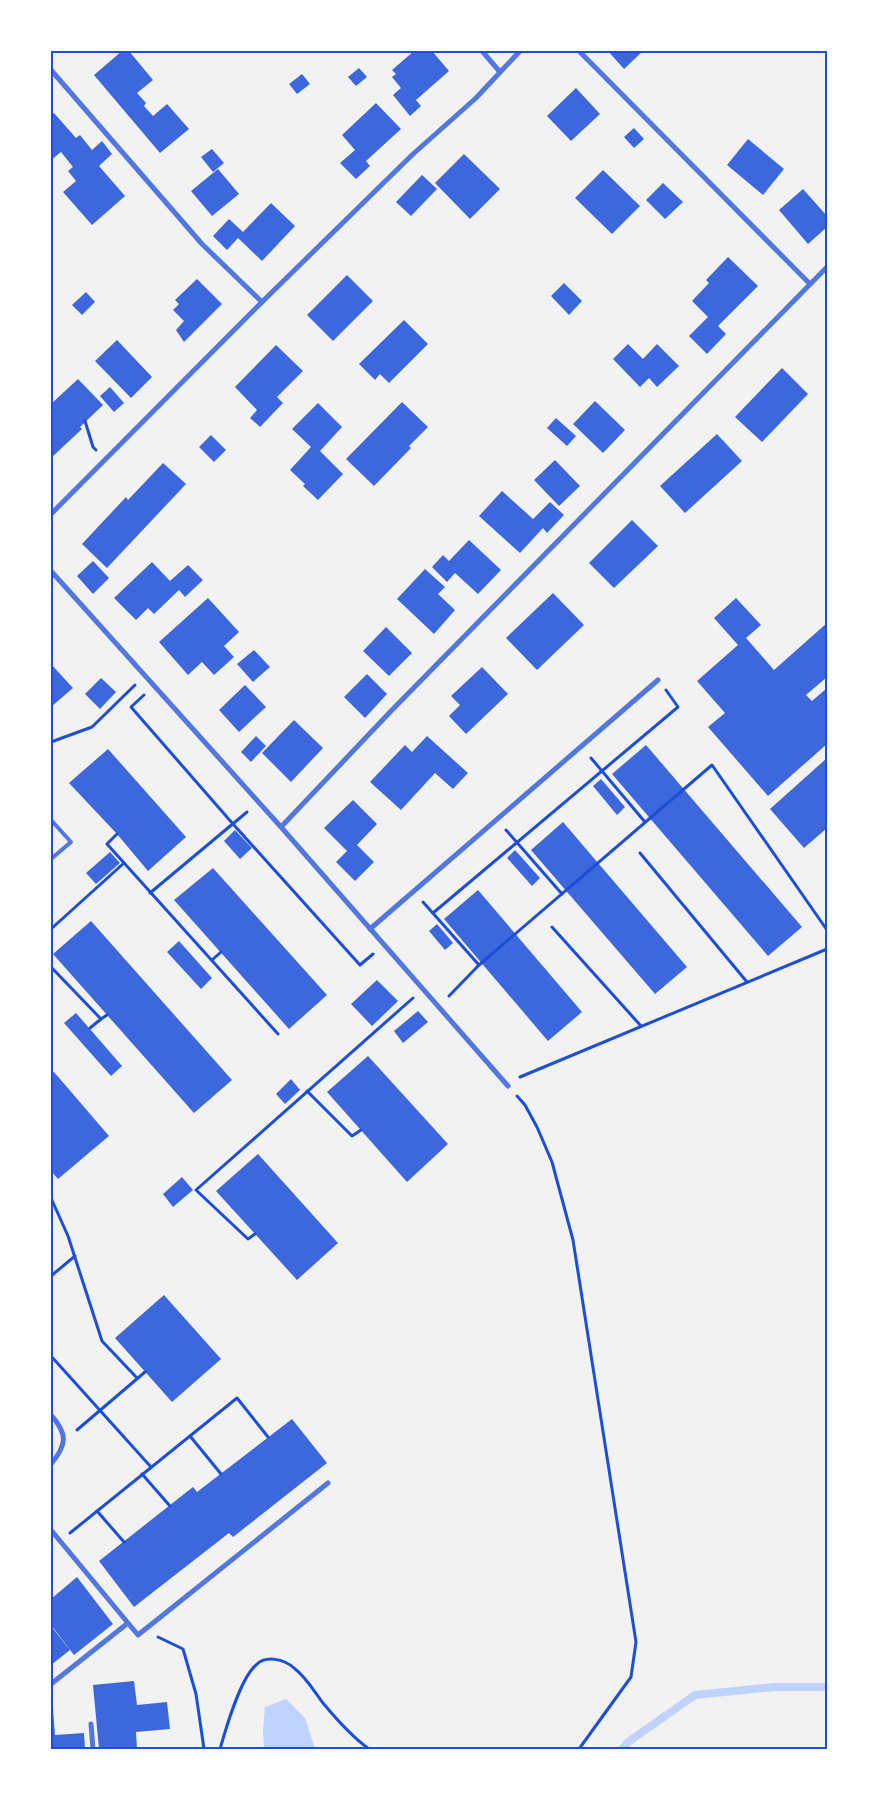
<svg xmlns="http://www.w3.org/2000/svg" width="878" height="1800" font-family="Roboto,sans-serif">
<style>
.water{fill:#bfd3fe}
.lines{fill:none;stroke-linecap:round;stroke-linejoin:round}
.stream{stroke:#bfd3fe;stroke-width:8}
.building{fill:#3d67dc}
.path{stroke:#1d4ed8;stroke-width:3}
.service{stroke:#5277de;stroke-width:4}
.minor{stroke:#5277de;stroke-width:5}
.neatline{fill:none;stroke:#1d4ed8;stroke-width:2}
</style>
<rect width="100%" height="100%" fill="#f2f2f2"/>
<polygon class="water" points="286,1699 305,1718 315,1749 264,1749 263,1731 265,1707"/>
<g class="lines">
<polyline class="stream" points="622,1749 628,1742 695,1695 774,1687 827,1687"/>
</g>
<g class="building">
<polygon points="122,51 129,51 153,80 137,93 146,103 144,106 153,116 167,104 189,129 160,153 94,75"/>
<polygon points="414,51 432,51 449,71 416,100 421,106 410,116 393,95 401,88 392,77 396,74 392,70"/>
<polygon points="608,51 643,51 624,69"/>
<polygon points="359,68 367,77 356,86 348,77"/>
<polygon points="302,74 310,84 297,94 289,84"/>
<polygon points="576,88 600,114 571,141 547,116"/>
<polygon points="376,103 401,129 366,161 370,166 356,179 340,163 355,150 342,135"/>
<polygon points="54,113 76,138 80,135 92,150 102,141 112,154 99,166 125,196 92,225 63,192 76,181 68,171 73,167 61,152 51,160 51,115"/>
<polygon points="634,128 644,139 634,148 624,137"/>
<polygon points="748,139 784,169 763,195 727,165"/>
<polygon points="212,149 224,163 213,172 201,157"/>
<polygon points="464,154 500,189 470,219 435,183"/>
<polygon points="218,169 239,194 212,216 191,191"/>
<polygon points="603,170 640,206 612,234 575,198"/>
<polygon points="422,175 437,189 411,216 396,202"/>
<polygon points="663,183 683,202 665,219 646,200"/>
<polygon points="803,189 827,216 827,227 808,244 779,210"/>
<polygon points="271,203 295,226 262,261 238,238 227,250 213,236 229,219 243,232"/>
<polygon points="728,257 758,286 718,326 726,334 707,354 689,336 708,317 692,301 709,283 706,280"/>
<polygon points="347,275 373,301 333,341 307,315"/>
<polygon points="197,279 222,304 184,342 176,330 184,321 173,310 179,304 175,300"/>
<polygon points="564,283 582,301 569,315 551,296"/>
<polygon points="86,292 95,302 82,315 72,305"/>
<polygon points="404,320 428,344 389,383 380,374 375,380 359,364"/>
<polygon points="117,340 152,377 131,398 95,361"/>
<polygon points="628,344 643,359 657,344 679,366 657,387 649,378 640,387 613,359"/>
<polygon points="276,345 303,371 277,397 283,403 260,427 250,418 257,410 235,387"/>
<polygon points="782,368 808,394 762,442 735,417"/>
<polygon points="78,379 103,405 80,427 82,429 51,458 51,404"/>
<polygon points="110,387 124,403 114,412 100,396"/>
<polygon points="595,401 625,430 603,453 573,424"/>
<polygon points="402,402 428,427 409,446 411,448 374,486 346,459"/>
<polygon points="318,403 342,427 320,451 343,474 318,500 303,486 305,484 290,470 311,447 292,429"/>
<polygon points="556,418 576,436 567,446 547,428"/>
<polygon points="717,434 742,461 685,513 660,486"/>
<polygon points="211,435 226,450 214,462 199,447"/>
<polygon points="555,460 580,486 559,506 534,480"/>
<polygon points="163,463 186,484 107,568 82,544 126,497 128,500"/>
<polygon points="502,491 533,519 550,502 564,515 547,533 543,528 520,553 479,516"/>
<polygon points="632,520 658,546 614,588 589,563"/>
<polygon points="469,540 501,570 478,594 455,573 447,582 432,567 443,555 449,561"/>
<polygon points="93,561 109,578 93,594 77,576"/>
<polygon points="152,562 170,581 188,565 203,580 185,597 179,590 154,614 148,608 136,620 114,598"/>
<polygon points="425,569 445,587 438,594 455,610 434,634 397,599"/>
<polygon points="553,593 584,625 537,670 506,638"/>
<polygon points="208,598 239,632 224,646 234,657 214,675 202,662 188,675 159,642"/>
<polygon points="736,598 761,625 746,638 774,670 827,623 827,677 806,695 812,701 827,688 827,744 768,796 708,727 725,713 697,681 738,645 714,618"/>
<polygon points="386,627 412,653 389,676 363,651"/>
<polygon points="254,650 270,667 253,682 237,664"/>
<polygon points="51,664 73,688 51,707"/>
<polygon points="482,667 508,694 466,734 449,716 460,705 451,696"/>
<polygon points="367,674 387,694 365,718 344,697"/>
<polygon points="101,678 116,692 100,709 85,694"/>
<polygon points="245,685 266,707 239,732 219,710"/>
<polygon points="294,720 323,748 291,782 262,753"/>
<polygon points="256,736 266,746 251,762 241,752"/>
<polygon points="427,736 468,773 453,789 435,773 401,810 370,782 405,745 412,752"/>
<polygon points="646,745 802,927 768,956 612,774"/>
<polygon points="108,749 186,837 148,871 117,834 69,783"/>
<polygon points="827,758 827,828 804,848 770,809"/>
<polygon points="601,779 625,807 617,815 593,786"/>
<polygon points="353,800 377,824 357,845 374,862 355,881 336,862 347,851 324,828"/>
<polygon points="563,822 687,967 655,994 531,850"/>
<polygon points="235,830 252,848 240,859 224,841"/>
<polygon points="515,850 540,878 532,886 507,858"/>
<polygon points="110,852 120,863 96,884 86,873"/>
<polygon points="213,868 327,995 289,1029 174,900"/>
<polygon points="478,890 582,1012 548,1041 444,919"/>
<polygon points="91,921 232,1080 194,1113 53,954"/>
<polygon points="437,924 453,943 445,950 429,931"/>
<polygon points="179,941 212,978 201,989 167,952"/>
<polygon points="377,980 398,1001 372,1026 351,1004"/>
<polygon points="418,1011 428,1022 403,1043 394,1031"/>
<polygon points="76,1013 122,1066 111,1076 64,1023"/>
<polygon points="368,1056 448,1144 407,1182 327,1092"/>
<polygon points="54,1072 109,1136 58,1179 51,1171 51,1073"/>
<polygon points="291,1079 300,1090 285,1104 276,1094"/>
<polygon points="258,1154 338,1243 297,1280 216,1191"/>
<polygon points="182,1177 193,1190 173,1207 163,1194"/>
<polygon points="164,1295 221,1359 172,1402 115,1338"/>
<polygon points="292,1419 327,1463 233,1537 229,1533 134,1607 99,1561 193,1487 197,1492"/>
<polygon points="77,1577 113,1624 74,1655 51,1625 51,1599"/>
<polygon points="51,1626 70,1650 51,1665"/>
<polygon points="134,1681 137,1705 167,1702 170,1729 136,1732 137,1749 99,1749 93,1685"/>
<polygon points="51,1709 53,1709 55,1735 84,1733 85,1749 51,1749"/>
</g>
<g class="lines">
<g class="path">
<polyline points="85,421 93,447 96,450"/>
<polyline points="144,695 131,707 233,824 360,965 373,954"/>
<polyline points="51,742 92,727 135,685"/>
<polyline points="591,758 645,822"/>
<polyline points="506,830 562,894"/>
<polyline points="117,834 107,844 278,1034"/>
<polyline points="640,853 747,982"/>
<polyline points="150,893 247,812"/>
<polyline points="423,902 479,965"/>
<polyline points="433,913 678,707 666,690"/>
<polyline points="552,927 641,1026"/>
<polyline points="51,929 124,863"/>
<polyline points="212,960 221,952"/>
<polyline points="51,967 101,1019 107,1015"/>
<polyline points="449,996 479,965 712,765 827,930"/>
<polyline points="90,1028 101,1019"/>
<polyline points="520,1077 827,949"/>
<polyline points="307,1091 352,1136 361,1130"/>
<polyline points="517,1096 525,1105 537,1127 552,1162 573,1240 636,1642 631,1677 579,1749"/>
<polyline points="51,1198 68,1236 102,1341 137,1378"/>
<polyline points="255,1234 248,1239 196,1190 413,998"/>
<polyline points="51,1276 75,1256"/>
<polyline points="51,1356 151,1467"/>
<polyline points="77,1430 145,1372"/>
<polyline points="190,1436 221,1474"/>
<polyline points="142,1474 170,1506"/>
<polyline points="97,1511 124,1542"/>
<polyline points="70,1533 237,1398 268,1437"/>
<polyline points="158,1637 183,1649 196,1694 204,1749"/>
<path d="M220 1749C226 1728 240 1679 256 1665 266 1655 284 1659 294 1668 306 1677 314 1691 323 1703 337 1720 351 1736 369 1749"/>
</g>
<polyline class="service" points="51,820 71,842 51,859"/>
<g class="minor">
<polyline points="482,51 500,72"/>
<polyline points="579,51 810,284"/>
<polyline points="51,70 202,244 262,302"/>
<polyline points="51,514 262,302 412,155 476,98 520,51"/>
<polyline points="51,571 281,827 508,1086"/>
<polyline points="281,827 392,710 827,267"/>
<polyline points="370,929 658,680"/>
<path d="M51 1415C68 1434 67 1445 51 1464"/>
<polyline points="51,1530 128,1623"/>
<polyline points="51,1684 128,1623 138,1635 328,1483"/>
<polyline points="91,1724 93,1749"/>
</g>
</g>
<rect width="878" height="1800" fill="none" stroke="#ffffff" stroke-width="105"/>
<rect x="52" y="52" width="774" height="1696" class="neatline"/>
</svg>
